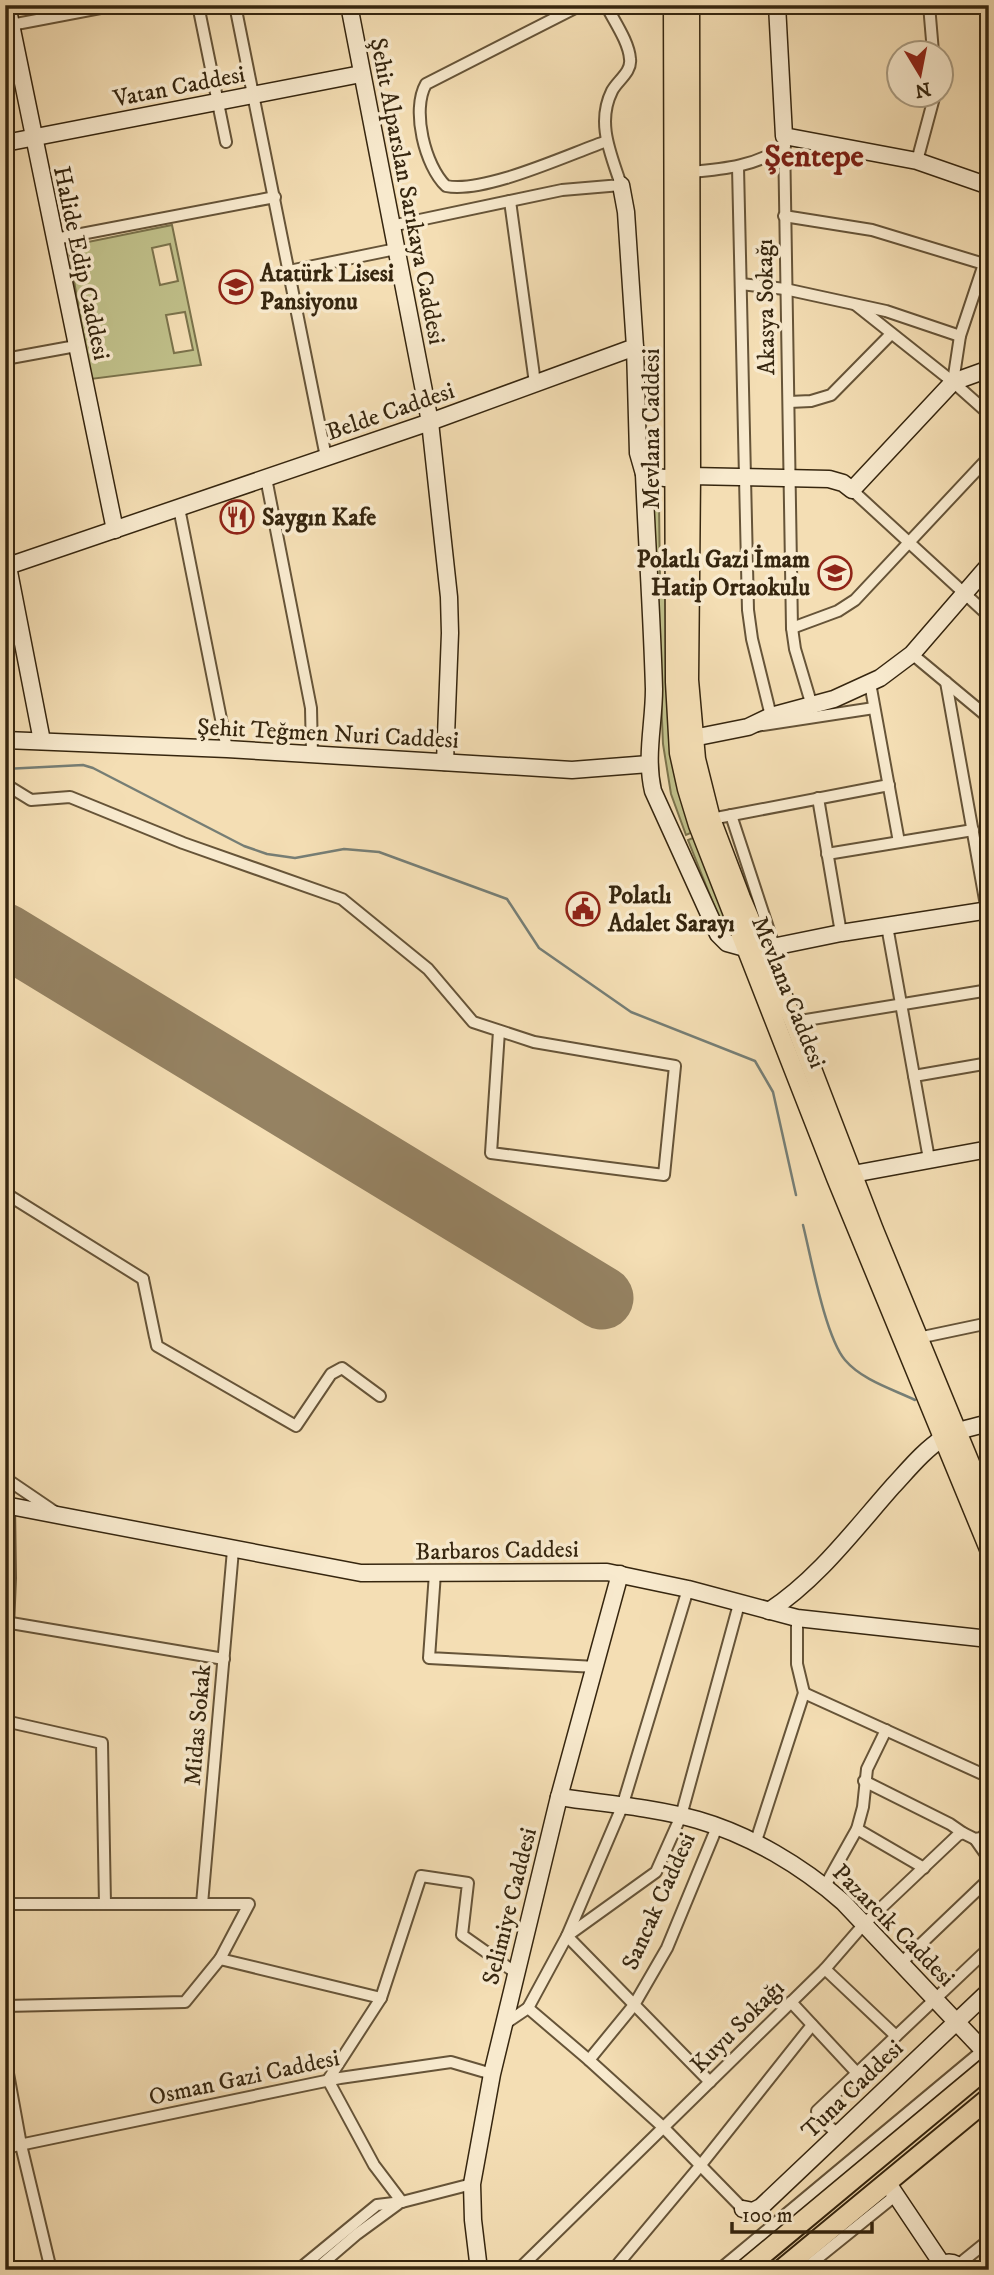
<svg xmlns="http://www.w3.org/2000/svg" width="994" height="2275" font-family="'IM FELL DW Pica',serif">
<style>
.green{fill:#c0c08a;stroke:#7b734c;stroke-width:2;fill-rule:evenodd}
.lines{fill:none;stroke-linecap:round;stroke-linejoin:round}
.stream{stroke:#767e75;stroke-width:2.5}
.runway{stroke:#958262;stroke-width:63}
.street-casing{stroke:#665438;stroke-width:14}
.secondary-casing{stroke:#36260f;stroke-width:19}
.primary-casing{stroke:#36260f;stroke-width:21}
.highway-casing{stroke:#36260f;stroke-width:23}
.street{stroke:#f8eace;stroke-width:10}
.secondary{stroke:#f8eace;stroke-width:16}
.primary{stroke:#f4deb4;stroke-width:18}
.highway{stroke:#f4deb4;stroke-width:19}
.labels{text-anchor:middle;stroke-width:7;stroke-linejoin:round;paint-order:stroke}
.street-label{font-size:24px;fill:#36260f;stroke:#f8eace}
.poi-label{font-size:24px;font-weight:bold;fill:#36260f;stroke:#f8eace;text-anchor:start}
.district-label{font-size:32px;font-weight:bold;fill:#7a1f14;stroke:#f8eace}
</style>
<rect width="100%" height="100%" fill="#f4deb4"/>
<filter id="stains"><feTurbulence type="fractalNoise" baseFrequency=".00286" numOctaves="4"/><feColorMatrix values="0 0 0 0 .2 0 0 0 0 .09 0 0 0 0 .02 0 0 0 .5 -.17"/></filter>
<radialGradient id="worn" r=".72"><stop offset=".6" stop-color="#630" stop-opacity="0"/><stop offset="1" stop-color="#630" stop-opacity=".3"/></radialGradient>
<g class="green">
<path d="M172 225 201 365 91 379 68 246ZM170 244 178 281 160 285 152 248ZM185 312 193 350 174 353 166 315Z"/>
<polygon points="656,503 659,503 660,581 668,595 669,740 672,758 693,832 686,835 671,794 663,744 653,506"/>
<polygon points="695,837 735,939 728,934 721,923 688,840"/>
</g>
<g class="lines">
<g class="stream">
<polyline points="5,769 83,765 93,768 244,846 267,854 295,858 344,849 379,852 507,899 539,948 631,1012 755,1061 773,1092 796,1195"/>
<path d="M803 1225C811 1257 825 1336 845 1360 862 1380 892 1389 915 1400"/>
</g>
<polyline class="runway" points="5,935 602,1298"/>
<defs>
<g id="street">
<polyline points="198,5 226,142"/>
<polyline points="235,5 326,457"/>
<path d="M581 5 426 84C411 110 425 166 446 186 484 194 567 155 607 141"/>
<polyline points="929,5 933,52"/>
<polyline points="350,9 372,5"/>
<polyline points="11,25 116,5"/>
<polyline points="784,136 792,628 795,649 812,706"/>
<polyline points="917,161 935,94"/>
<polyline points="738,167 748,610 752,639 771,716"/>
<path d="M691 172C725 169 756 166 785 146"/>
<polyline points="510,201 535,383"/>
<polyline points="784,216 872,230 984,264"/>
<path d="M391 226 562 190 621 185C611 154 596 123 612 91 617 81 632 72 630 59 629 42 614 21 606 5"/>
<polyline points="55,239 275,197"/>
<polyline points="289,271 396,249"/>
<polyline points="741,284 785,289 886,311 960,336"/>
<polyline points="856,305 953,382 989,414"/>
<polyline points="5,359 76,346"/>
<polyline points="953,382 960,336 989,249"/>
<polyline points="789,402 811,401 831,395 891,334"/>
<polyline points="266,478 311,708 312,754"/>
<polyline points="852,490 989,616"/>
<polyline points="179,508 227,749"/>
<polyline points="792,628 838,611 855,600 989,457"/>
<polyline points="912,654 989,718"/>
<polyline points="946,682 987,911"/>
<polyline points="870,683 899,842"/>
<polyline points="756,726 874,708"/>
<polyline points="5,784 31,800 70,797 183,843 342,899 428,969 473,1022 534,1042 675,1066 664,1175 491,1153 499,1031"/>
<polyline points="818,798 841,933"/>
<polyline points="731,815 774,946"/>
<polyline points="711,819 889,785"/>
<polyline points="827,854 973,830"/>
<polyline points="887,926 929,1159"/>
<polyline points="794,1022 989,990"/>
<polyline points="914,1076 989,1063"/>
<polyline points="5,1193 143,1279"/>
<polyline points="155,1337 143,1279 157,1346 296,1426 331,1374 342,1368 380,1396"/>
<polyline points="918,1338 989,1323"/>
<polyline points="5,1478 55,1512"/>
<polyline points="435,1573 429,1658 596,1667"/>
<polyline points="688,1589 622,1807 567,1936 710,2082"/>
<polyline points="5,1622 224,1659"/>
<polyline points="804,1693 989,1777"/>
<polyline points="5,1700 10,1578 9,1506"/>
<polyline points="5,1721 102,1743 105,1904"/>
<polyline points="864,1781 950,1824 963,1833"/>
<polyline points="857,1829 924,1868"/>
<polyline points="975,1839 989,1859"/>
<polyline points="755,1844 804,1693 797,1664 797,1618"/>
<polyline points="825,1886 857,1829 863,1807 867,1769 886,1730"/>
<polyline points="5,1904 249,1904 220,1959"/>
<polyline points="202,1904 233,1550"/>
<polyline points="901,1963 989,1879"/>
<polyline points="825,1969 896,2036"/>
<polyline points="791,2002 857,2073"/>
<polyline points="5,2006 185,2002 220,1959 381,1998"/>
<polyline points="528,2008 567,1936 656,1872 681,1816 739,1604"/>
<polyline points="503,2025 528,2008 589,2060 664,2128 743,2209"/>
<polyline points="5,2057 21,2145 51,2270"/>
<polyline points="589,2060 634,2005 667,1948 717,1827"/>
<polyline points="838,2134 818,2117 817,2111 989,1948"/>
<polyline points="5,2148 340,2078 451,2062 492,2074"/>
<polyline points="402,2202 374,2165 328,2080 381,1998 421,1876 468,1883 462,1935 516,1973"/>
<polyline points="958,2265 989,2240"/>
<polyline points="298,2270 377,2205 402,2202 472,2184"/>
<polyline points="315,2270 357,2234 398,2204"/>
<polyline points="518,2270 825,1969 864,1924 958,1835 963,1833 975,1839 981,1838 989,1831"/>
<polyline points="613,2270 700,2166 812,2025"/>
<polyline points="719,2270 989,2045"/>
<polyline points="803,2270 896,2195"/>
</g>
<g id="secondary">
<polyline points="7,5 115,530"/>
<polyline points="349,5 430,422 449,597 450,633 445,762"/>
<polyline points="777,5 784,136 917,161 989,186"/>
<polyline points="5,143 361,74"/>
<polyline points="635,347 638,453 644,474 664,478 691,476 829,479 843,483 852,490 953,382 989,369"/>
<path d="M644 474C647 546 652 618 654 689 654 724 645 756 653 791L718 934 727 943 745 948"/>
<polyline points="5,551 42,741"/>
<polyline points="5,567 430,422 635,347 626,212 621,185"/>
<polyline points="693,738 748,727 771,716 834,699 880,678 912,654 989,565"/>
<polyline points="5,740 227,749 572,770 649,764"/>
<polyline points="763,949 841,933 989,910"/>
<polyline points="853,1174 989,1149"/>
<polyline points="5,1505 361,1573 607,1572 688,1589 797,1618 989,1639"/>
<path d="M769 1611C818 1579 854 1530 893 1486 908 1470 924 1450 943 1438 956 1430 974 1427 989 1423"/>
<path d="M559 1797C605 1804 653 1807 698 1820 750 1835 802 1866 843 1902L983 2050"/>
<polyline points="887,2182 942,2264"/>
<polyline points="743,2209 753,2211 761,2207 989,1991"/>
<polyline points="479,2270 473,2220 472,2184 492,2074 559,1797 620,1574"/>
<path d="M937 2270C943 2260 955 2260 961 2270"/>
</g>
<g id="primary">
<polyline points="673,5 675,682 679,753 687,789 698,825 836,1178 989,1549"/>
<polyline points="690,5 691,476 689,680 696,759 711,819 741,898 794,1022 874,1230 989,1509"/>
</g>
<g id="highway">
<polyline points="744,2270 989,2066"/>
<polyline points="781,2270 989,2098"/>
</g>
</defs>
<use href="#street" class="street-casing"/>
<use href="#secondary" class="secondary-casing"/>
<use href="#primary" class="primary-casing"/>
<use href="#highway" class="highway-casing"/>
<use href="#street" class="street"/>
<use href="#secondary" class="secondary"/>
<use href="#primary" class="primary"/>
<use href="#highway" class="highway"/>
</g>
<defs>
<symbol id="school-ring" viewBox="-11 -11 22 22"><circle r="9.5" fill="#f8eace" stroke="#8f2418" stroke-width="1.5"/><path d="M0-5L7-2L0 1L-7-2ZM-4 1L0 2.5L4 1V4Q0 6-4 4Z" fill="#8f2418"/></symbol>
<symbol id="restaurant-ring" viewBox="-11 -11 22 22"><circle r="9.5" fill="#f8eace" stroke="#8f2418" stroke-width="1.5"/><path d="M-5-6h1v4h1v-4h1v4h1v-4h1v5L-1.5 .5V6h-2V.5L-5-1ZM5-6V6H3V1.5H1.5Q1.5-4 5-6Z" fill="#8f2418"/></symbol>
<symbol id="civic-ring" viewBox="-11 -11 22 22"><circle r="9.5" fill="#f8eace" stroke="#8f2418" stroke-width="1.5"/><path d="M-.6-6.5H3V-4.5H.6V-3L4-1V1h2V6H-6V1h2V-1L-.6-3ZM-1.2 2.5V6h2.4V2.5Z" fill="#8f2418"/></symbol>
</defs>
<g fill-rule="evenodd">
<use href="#school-ring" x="217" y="268" width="38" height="38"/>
<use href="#restaurant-ring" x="218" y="498" width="38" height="38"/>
<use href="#school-ring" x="816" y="554" width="38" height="38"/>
<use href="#civic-ring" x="564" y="890" width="38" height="38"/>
</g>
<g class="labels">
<g class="street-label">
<text transform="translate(179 86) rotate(-11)" y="8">Vatan Caddesi</text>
<text transform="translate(408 191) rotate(79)" y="8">Şehit Alparslan Sarıkaya Caddesi</text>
<text transform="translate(82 263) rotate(78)" y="8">Halide Edip Caddesi</text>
<text transform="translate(765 307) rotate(-91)" y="8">Akasya Sokağı</text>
<text transform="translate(390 411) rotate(-19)" y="8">Belde Caddesi</text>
<text transform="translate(651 429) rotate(-90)" y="8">Mevlana Caddesi</text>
<text transform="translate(328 733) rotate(3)" y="8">Şehit Teğmen Nuri Caddesi</text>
<text transform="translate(789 992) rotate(68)" y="8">Mevlana Caddesi</text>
<text transform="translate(497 1550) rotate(-1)" y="8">Barbaros Caddesi</text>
<text transform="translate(197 1725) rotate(-85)" y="8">Midas Sokak</text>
<text transform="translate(658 1901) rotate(-66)" y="8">Sancak Caddesi</text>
<text transform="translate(509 1906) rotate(-76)" y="8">Selimiye Caddesi</text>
<text transform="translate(894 1925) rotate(45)" y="8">Pazarcık Caddesi</text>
<text transform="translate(737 2026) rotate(-45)" y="8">Kuyu Sokağı</text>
<text transform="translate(244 2077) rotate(-12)" y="8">Osman Gazi Caddesi</text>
<text transform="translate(852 2089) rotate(-44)" y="8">Tuna Caddesi</text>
</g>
<g class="poi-label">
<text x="260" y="281">Atatürk Lisesi<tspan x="260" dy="28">Pansiyonu</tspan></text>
<text x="262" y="525">Saygın Kafe</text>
<text x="810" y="567" text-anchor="end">Polatlı Gazi İmam<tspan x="810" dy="28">Hatip Ortaokulu</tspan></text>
<text x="608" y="903">Polatlı<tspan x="608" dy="28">Adalet Sarayı</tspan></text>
</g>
<g class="district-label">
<text x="814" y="166">Şentepe</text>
</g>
</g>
<rect width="994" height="2275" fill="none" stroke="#f4deb4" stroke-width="28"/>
<rect x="7" y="7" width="980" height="2261" fill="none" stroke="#36260f" stroke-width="3.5"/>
<rect x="14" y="14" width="966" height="2247" fill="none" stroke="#36260f" stroke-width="2"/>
<g transform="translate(920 74) rotate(170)"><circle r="33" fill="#f8eace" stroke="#aa9c82" stroke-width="2"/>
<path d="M0-5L12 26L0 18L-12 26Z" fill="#8f2418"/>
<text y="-10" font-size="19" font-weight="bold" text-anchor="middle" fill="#36260f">N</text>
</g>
<path d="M732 2222v10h140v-10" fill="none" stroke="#36260f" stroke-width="3.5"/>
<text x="742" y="2222" font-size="21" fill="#36260f" stroke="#f8eace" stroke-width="5" paint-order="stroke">100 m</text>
<rect width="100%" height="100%" filter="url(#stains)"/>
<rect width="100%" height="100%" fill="url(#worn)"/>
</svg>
